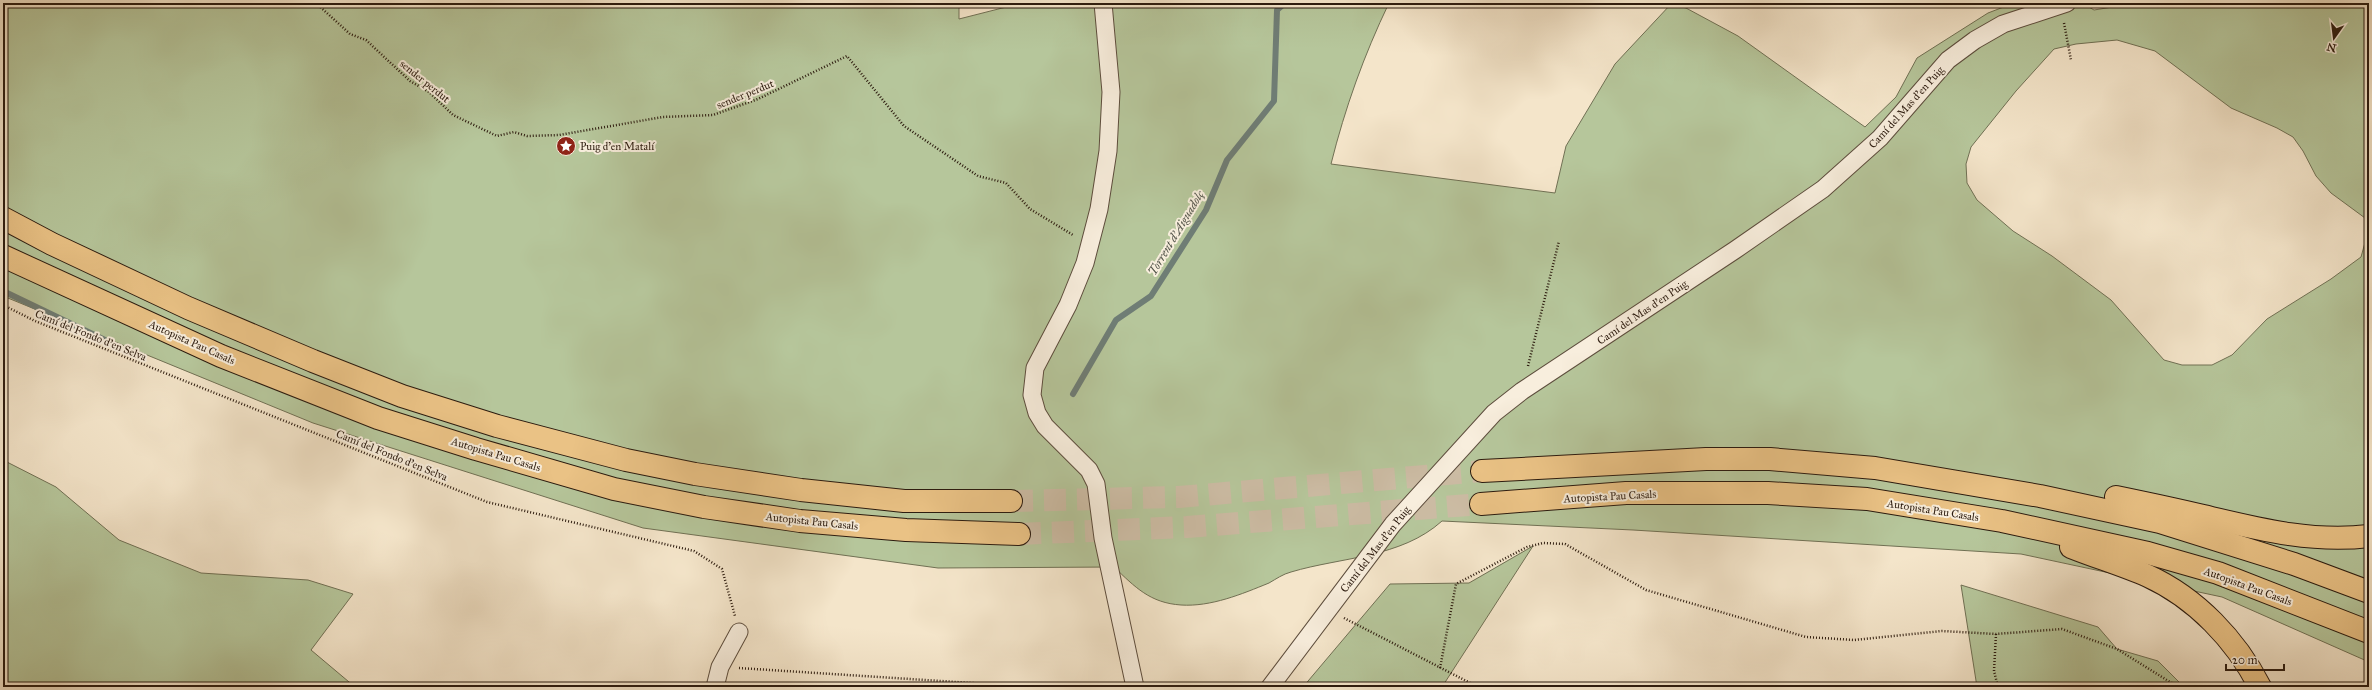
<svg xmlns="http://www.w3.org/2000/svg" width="2372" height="690" font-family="'IM FELL Great Primer',serif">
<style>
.green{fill:#b6c69b;stroke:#707054;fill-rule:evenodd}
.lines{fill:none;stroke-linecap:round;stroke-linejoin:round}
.stream{stroke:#6f7d75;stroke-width:6}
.motorway-tunnel{stroke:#ccbca4;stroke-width:22;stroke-dasharray:22 11;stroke-linecap:butt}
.minor-casing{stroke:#5d4d3d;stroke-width:19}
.motorway-casing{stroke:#2b1a0e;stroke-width:24}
.path{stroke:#2b1a0e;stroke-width:2.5;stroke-dasharray:1 2;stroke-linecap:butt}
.minor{stroke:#f8eedd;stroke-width:17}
.motorway{stroke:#eac285;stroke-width:22}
.labels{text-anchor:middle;stroke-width:4;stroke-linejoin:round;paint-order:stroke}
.street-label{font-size:11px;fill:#2b1a0e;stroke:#f8eedd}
.poi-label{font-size:11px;fill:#2b1a0e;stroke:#f8eedd;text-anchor:start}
.water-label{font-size:12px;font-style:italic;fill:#53544a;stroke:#f8eedd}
</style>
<rect width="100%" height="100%" fill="#f4e5ca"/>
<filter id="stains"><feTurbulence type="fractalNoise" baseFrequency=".005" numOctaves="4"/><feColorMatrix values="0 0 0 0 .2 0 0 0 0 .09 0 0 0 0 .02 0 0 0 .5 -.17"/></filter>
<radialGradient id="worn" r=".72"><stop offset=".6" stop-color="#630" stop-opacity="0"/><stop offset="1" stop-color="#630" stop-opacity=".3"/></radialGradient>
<g class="green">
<path d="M3 3H959V19L1022 3H1389C1364 55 1345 108 1331 164L1555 193 1566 146 1615 64 1671 4 1686 8 1738 36 1865 127 1896 97 1917 58 1988 13 2014 3H2082L2094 10 2137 3H2369V662L2222 597 2021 554 1633 530 1442 521C1401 558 1341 557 1291 572 1283 574 1276 579 1269 583 1242 594 1211 607 1181 605 1150 603 1135 587 1114 567L938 568 643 528 313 423 3 296ZM2117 40 2155 51 2231 108 2277 128 2293 137 2303 151 2316 176 2331 193 2365 218 2366 239 2361 257 2331 279 2267 319 2232 355 2212 365H2182L2164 360 2111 300 2052 256 2013 231 1977 200 1967 183 1966 164 1971 147 2016 91 2054 49 2076 44Z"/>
<polygon points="3,460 56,487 119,540 201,573 308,580 353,594 311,650 355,687 3,687"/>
<polygon points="1533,546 1442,687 1303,687 1390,584 1469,583"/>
<polygon points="1961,585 2098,627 2117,649 2158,661 2184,687 1977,687"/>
</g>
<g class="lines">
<g class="stream">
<polyline points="3,291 107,341"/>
<polyline points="1073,394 1116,320 1151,296 1206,210 1227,160 1274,101 1277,10 1285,3"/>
</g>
<g class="motorway-tunnel">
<polyline points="1011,501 1179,497 1482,471"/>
<polyline points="1019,534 1187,527 1481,504"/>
</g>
<defs>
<g id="minor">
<polyline points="1103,3 1111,92 1108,151 1099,209 1085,263 1068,305 1035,368 1032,395 1037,413 1045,426 1089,470 1096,484 1103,538 1135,687"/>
<polyline points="715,687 720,667 739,632"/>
<polyline points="1270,687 1393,524 1494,413 1522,391 1735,250 1823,189 1880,138 1948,60 1975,40 2003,24 2067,3"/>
</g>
<g id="motorway">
<polyline points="3,218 52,244 188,308 313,361 402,396 497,426 626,460 695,474 801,490 904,501 1011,501"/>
<polyline points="3,256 221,356 378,418 476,449 614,489 704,507 800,521 906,530 1019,534"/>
<polyline points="1482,471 1706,459 1770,459 1875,468 2040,496 2160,522 2294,564 2369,592"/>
<path d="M2116 497C2145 503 2174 509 2203 516 2258 529 2312 543 2369 536"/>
<polyline points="1481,504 1626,493 1768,493 1867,499 2002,521 2148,553 2218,573 2369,632"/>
<path d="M2071 547C2096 557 2123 565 2148 576 2196 598 2236 640 2260 687"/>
</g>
</defs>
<use href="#minor" class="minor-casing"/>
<use href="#motorway" class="motorway-casing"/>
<g class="path">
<polyline points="316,3 350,34 366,40 410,81 429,92 453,115 497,136 514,132 527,136 559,135 663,117 713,115 758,99 847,56 904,126 978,176 1006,183 1030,209 1073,235"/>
<polyline points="2064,23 2071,60"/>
<polyline points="3,305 35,321 487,502 694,551 722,569 735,616"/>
<polyline points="1528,366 1559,241"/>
<polyline points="1344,618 1478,687"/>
<polyline points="1996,634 1994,671 1998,687"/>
<polyline points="739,668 1034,687"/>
<polyline points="1440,668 1456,584 1527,547 1543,543 1565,544 1646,590 1806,637 1854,640 1942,631 1996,634 2062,629 2117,649 2178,687"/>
</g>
<use href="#minor" class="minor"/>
<use href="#motorway" class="motorway"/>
</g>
<defs>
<symbol id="sight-disc" viewBox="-11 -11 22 22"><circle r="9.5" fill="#8f2418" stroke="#f8eedd"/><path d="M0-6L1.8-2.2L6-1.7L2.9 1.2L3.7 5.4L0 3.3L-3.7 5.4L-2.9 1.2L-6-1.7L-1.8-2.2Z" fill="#fff"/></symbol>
</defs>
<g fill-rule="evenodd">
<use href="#sight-disc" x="555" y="135" width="22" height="22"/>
</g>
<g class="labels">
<g class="street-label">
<text transform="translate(425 81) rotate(39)" y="4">sender perdut</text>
<text transform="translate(745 94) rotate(-22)" y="4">sender perdut</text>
<text transform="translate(1906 107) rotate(-48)" y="4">Camí del Mas d'en Puig</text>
<text transform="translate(1642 312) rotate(-34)" y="4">Camí del Mas d'en Puig</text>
<text transform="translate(91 335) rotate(22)" y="4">Camí del Fondo d'en Selva</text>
<text transform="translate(192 342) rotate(24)" y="4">Autopista Pau Casals</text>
<text transform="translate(496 454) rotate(17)" y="4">Autopista Pau Casals</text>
<text transform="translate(392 455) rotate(22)" y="4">Camí del Fondo d'en Selva</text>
<text transform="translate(1610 496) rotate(-3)" y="4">Autopista Pau Casals</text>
<text transform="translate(1933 510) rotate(9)" y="4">Autopista Pau Casals</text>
<text transform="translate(812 521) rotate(6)" y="4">Autopista Pau Casals</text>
<text transform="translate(1375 549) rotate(-52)" y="4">Camí del Mas d'en Puig</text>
<text transform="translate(2248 586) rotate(20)" y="4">Autopista Pau Casals</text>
</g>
<g class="poi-label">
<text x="580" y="150">Puig d'en Matalí</text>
</g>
<g class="water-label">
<text transform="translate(1176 233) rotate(-59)" y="4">Torrent d'Aiguadolç</text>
</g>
</g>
<rect width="2372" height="690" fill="none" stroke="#f4e5ca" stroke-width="16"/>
<rect x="4" y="4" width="2364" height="682" fill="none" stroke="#2b1a0e" stroke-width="2"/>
<rect x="8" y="8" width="2356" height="674" fill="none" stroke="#2b1a0e"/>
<g transform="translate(2334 38) rotate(194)" stroke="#f8eedd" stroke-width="3" paint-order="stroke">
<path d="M0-3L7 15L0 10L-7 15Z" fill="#2b1a0e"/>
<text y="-6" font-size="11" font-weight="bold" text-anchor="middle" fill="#2b1a0e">N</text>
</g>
<path d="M2226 664v6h58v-6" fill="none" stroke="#2b1a0e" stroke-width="2"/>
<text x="2232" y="664" font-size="12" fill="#2b1a0e" stroke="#f8eedd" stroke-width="3" paint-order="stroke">20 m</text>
<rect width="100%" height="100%" filter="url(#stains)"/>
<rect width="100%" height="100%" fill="url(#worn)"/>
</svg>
